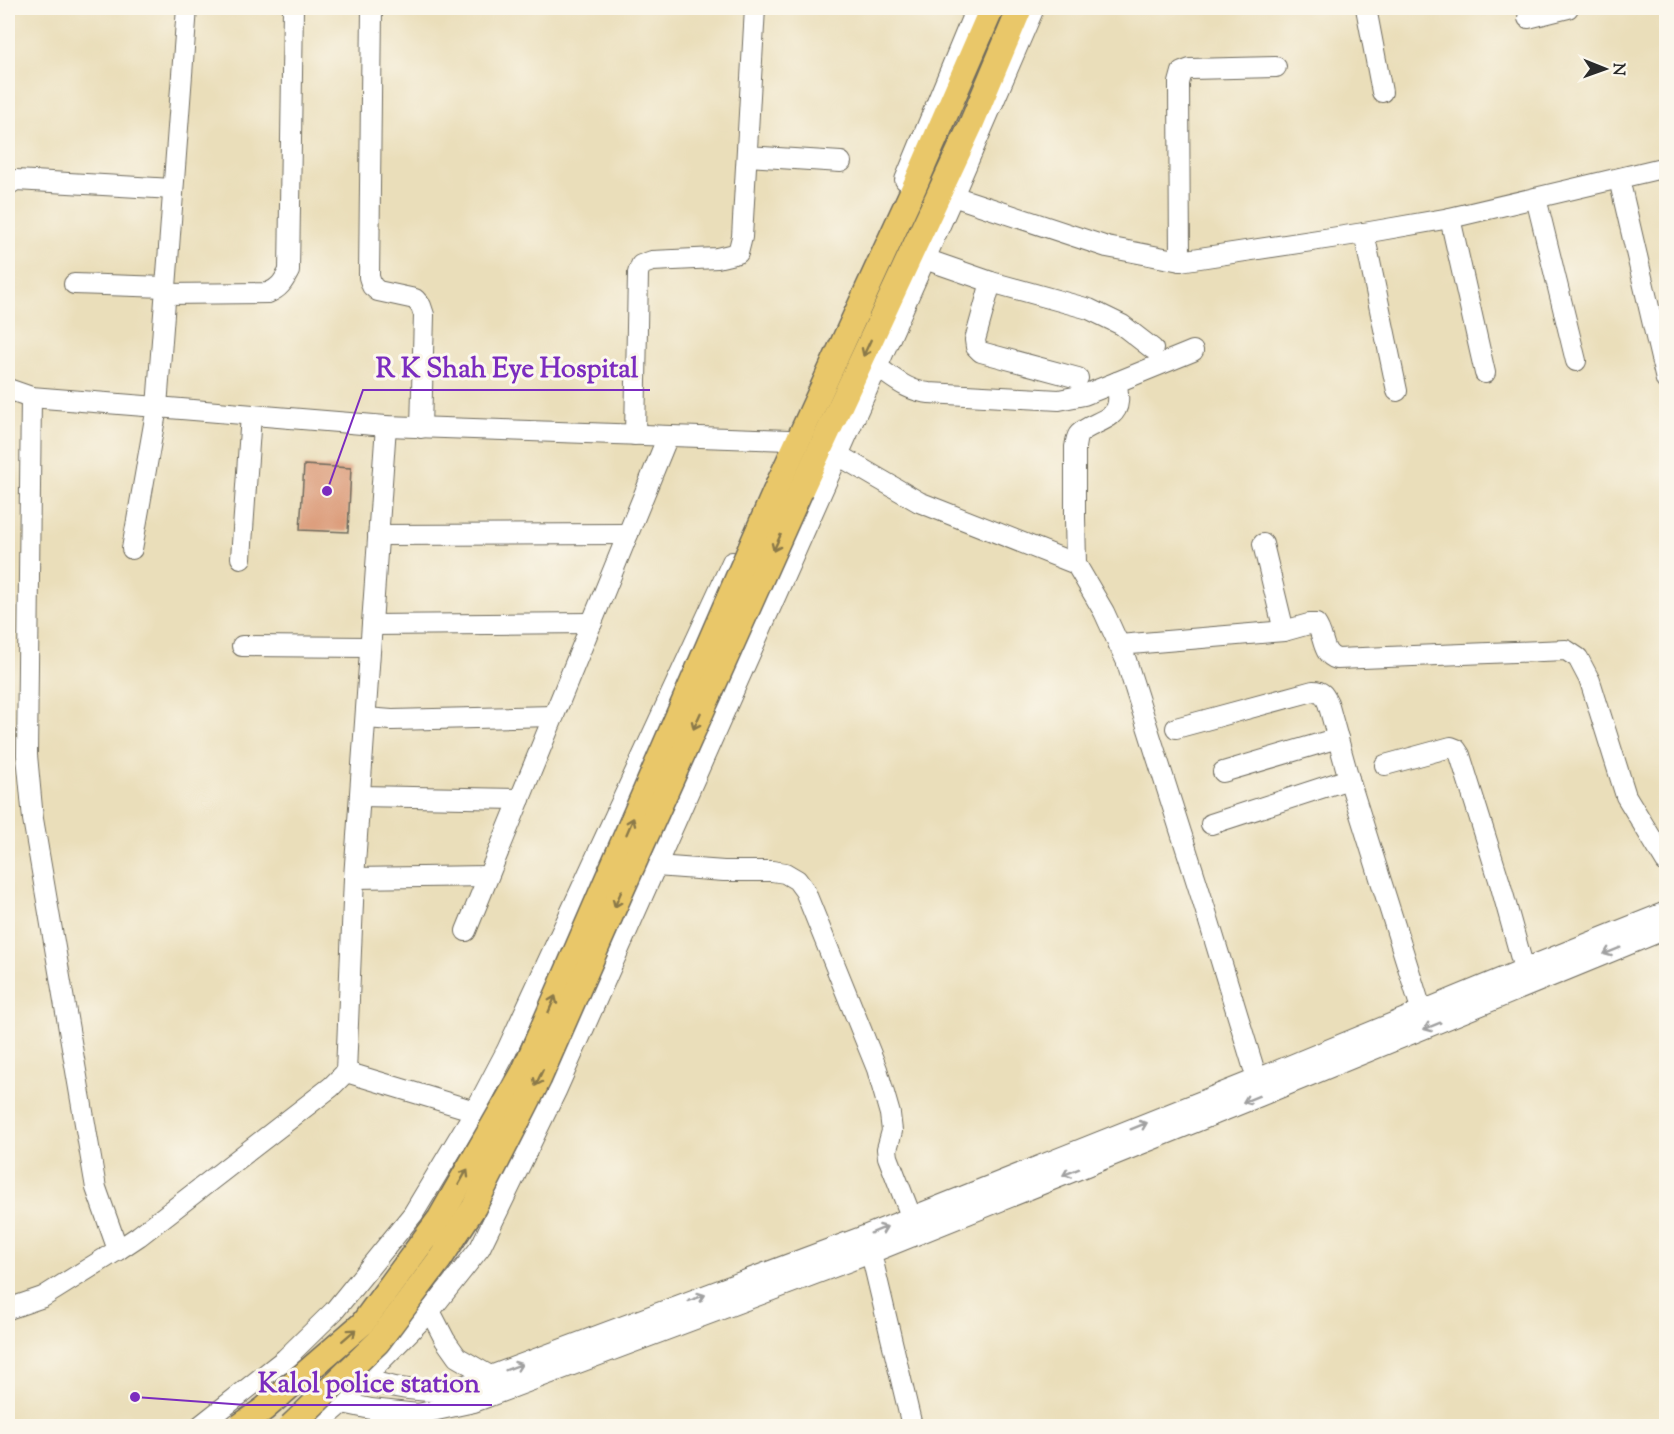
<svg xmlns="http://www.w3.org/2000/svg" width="1674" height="1434" font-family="'Sorts Mill Goudy',serif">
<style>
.building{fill:#dc9c7a}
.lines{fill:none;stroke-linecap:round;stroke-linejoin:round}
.minor-casing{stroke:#6e6a5d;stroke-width:22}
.major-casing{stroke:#6e6a5d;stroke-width:27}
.minor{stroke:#fff;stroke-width:20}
.major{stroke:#e9c769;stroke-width:24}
.major-bridge-casing{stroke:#6e6a5d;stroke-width:27;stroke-linecap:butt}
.major-bridge{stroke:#e9c769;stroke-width:24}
.oneway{stroke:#8a794a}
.oneway2{stroke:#a0a0a0}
.leader{fill:none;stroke:#7b2cbf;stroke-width:2}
.callout-dot{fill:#7b2cbf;stroke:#fbf7ec;stroke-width:2}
.callout-label{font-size:27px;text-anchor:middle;font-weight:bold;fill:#7b2cbf;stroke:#fbf7ec;stroke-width:6;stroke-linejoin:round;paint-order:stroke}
</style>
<rect width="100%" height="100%" fill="#fbf7ec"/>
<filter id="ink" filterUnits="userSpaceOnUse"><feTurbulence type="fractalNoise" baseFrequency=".0167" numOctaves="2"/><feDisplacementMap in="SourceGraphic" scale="12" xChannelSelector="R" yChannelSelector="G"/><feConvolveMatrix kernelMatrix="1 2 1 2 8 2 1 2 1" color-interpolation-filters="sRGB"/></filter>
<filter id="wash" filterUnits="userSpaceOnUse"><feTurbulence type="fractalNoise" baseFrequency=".008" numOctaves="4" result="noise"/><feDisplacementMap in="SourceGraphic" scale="24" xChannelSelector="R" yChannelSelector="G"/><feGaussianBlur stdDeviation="1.35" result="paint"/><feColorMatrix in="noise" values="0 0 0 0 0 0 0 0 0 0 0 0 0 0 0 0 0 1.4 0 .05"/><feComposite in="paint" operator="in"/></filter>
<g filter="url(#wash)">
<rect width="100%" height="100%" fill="#eadeba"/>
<g id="blocks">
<polygon class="building" points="304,465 351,468 348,532 300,530"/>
</g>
</g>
<g filter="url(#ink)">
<use href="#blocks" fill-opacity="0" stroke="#6e6a5d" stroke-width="1.5"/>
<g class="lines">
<defs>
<g id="minor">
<polyline points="187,8 157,407 386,426 788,440"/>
<polyline points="372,8 369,277 372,286 378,291 415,299 421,306 424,315 421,428"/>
<polyline points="1366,8 1382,92"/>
<polyline points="1528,18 1568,8"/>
<polyline points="747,156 841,162"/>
<polyline points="1619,179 1666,380"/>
<polyline points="905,180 976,8"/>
<polyline points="8,185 16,180 173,189"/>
<polyline points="953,196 1107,247 1180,261 1364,233 1450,218 1666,167"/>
<polyline points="1536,198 1576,361"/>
<polyline points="1450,218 1485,373"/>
<polyline points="1364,233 1397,391"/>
<polyline points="925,259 991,282 1089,309 1122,325 1153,349"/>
<polyline points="1180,261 1179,83 1182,72 1190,69 1276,67"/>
<polyline points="991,282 975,340 976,347 981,352 1078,378"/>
<polyline points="74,284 166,287"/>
<path d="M166 294 268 293C280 288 283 282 289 271L293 8"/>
<path d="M877 367C895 379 907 391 929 393L1059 400 1084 395 1117 382"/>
<polyline points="8,389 31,397 157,407 132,549"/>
<polyline points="31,397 27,755 33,819 96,1188 118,1250 139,1236 331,1087 346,1072 354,878 386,426"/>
<polyline points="635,435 638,273 641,265 652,261 717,258 738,253 742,237 755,8"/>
<polyline points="838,455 919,502 1076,564 1104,612 1126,660 1203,902 1257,1079"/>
<polyline points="378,535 628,534"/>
<path d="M1263 544 1284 631 1309 624H1316C1325 636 1321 654 1337 659L1566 650 1578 658 1590 681 1626 796 1666 862"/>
<polyline points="241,558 251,415"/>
<path d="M1076 564 1075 518V447C1076 443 1076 437 1079 434 1090 422 1117 421 1118 402 1119 396 1117 388 1117 382L1193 351"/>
<polyline points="372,625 592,623"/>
<polyline points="1119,645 1284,631"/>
<polyline points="242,646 370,647"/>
<polyline points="366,718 392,720 554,716"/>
<path d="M1176 728 1313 691C1323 691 1324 695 1328 703L1349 779 1422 1012"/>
<polyline points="1385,765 1451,747 1456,749 1460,755 1500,883 1524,969"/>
<polyline points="1223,772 1338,738"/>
<polyline points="360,796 520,799"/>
<polyline points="1211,824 1349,779"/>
<polyline points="656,866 724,871 772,871 785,873 797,880 805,891 877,1069 890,1114 892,1131 887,1149 888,1157 916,1229"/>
<polyline points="354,878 488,876"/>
<polyline points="466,931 668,436"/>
<polyline points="346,1072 475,1111"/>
<polyline points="871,1253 912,1426"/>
<polyline points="8,1309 43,1297 118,1250"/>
<polyline points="430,1311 445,1340 457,1357 490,1376"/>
<polyline points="293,1365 343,1403 371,1409 418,1414 474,1402 871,1253 1260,1096 1666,929"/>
<path d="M355 1372C373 1386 414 1391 436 1391 448 1390 458 1387 469 1384L864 1236 1257 1079 1524 969 1666 912"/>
<polyline points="200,1426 285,1359 334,1311 413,1214 475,1111 507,1050 732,562"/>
<polyline points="316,1426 343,1403 363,1379 430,1311 480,1248 556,1091 953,196 1034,8"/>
<polyline points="386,1426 416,1415"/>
</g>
<g id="major">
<polyline points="779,482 916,183 992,8"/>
<polyline points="801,490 970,127 1020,8"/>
</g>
</defs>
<use href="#minor" class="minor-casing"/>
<use href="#major" class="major-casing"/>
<use href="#minor" class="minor"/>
<use href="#major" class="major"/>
<defs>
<g id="major-bridge">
<polyline points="240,1426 264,1409 362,1324 440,1218 523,1073 779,482"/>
<polyline points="291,1426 378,1342 440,1259 474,1207 539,1079 622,890 801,490"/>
</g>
</defs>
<use href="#major-bridge" class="major-bridge-casing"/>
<use href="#major-bridge" class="major-bridge"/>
</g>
<defs><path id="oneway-shaft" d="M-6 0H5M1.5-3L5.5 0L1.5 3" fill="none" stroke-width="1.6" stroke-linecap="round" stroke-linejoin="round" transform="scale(1.5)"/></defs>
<g class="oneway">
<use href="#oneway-shaft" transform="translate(867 348) rotate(115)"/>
<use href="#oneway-shaft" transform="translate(777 543) rotate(114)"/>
<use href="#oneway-shaft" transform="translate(697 721) rotate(114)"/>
<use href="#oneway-shaft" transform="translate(630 826) rotate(-67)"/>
<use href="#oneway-shaft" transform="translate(618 899) rotate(113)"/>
<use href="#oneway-shaft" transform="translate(552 1004) rotate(-67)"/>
<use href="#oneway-shaft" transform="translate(539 1078) rotate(115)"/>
<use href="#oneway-shaft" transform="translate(463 1177) rotate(-60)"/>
<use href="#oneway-shaft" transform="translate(349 1335) rotate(-41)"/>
</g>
<g class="oneway2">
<use href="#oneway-shaft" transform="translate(1612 951) rotate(158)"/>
<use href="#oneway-shaft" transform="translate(1432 1026) rotate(158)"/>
<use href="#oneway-shaft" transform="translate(1251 1099) rotate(158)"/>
<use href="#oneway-shaft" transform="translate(1139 1126) rotate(-22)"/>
<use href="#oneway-shaft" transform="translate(1071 1172) rotate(158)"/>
<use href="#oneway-shaft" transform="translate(879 1230) rotate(-22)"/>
<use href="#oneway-shaft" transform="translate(697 1298) rotate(-20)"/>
<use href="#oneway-shaft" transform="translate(514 1367) rotate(-21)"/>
</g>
</g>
<path class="leader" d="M327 491L363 390H650M135 1397L246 1405H492"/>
<g class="callout-dot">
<circle cx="327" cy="491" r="6"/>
<circle cx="135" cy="1397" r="6"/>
</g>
<g class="callout-label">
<text x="507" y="377">R K Shah Eye Hospital</text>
<text x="369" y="1392">Kalol police station</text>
</g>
<rect width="1674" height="1434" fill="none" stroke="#fbf7ec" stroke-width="30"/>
<g transform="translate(1605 69) rotate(91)" stroke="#fbf7ec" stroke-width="4.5" paint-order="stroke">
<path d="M0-4.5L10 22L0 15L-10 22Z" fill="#2b2b2b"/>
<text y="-9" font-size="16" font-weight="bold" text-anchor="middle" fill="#2b2b2b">N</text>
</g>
</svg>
